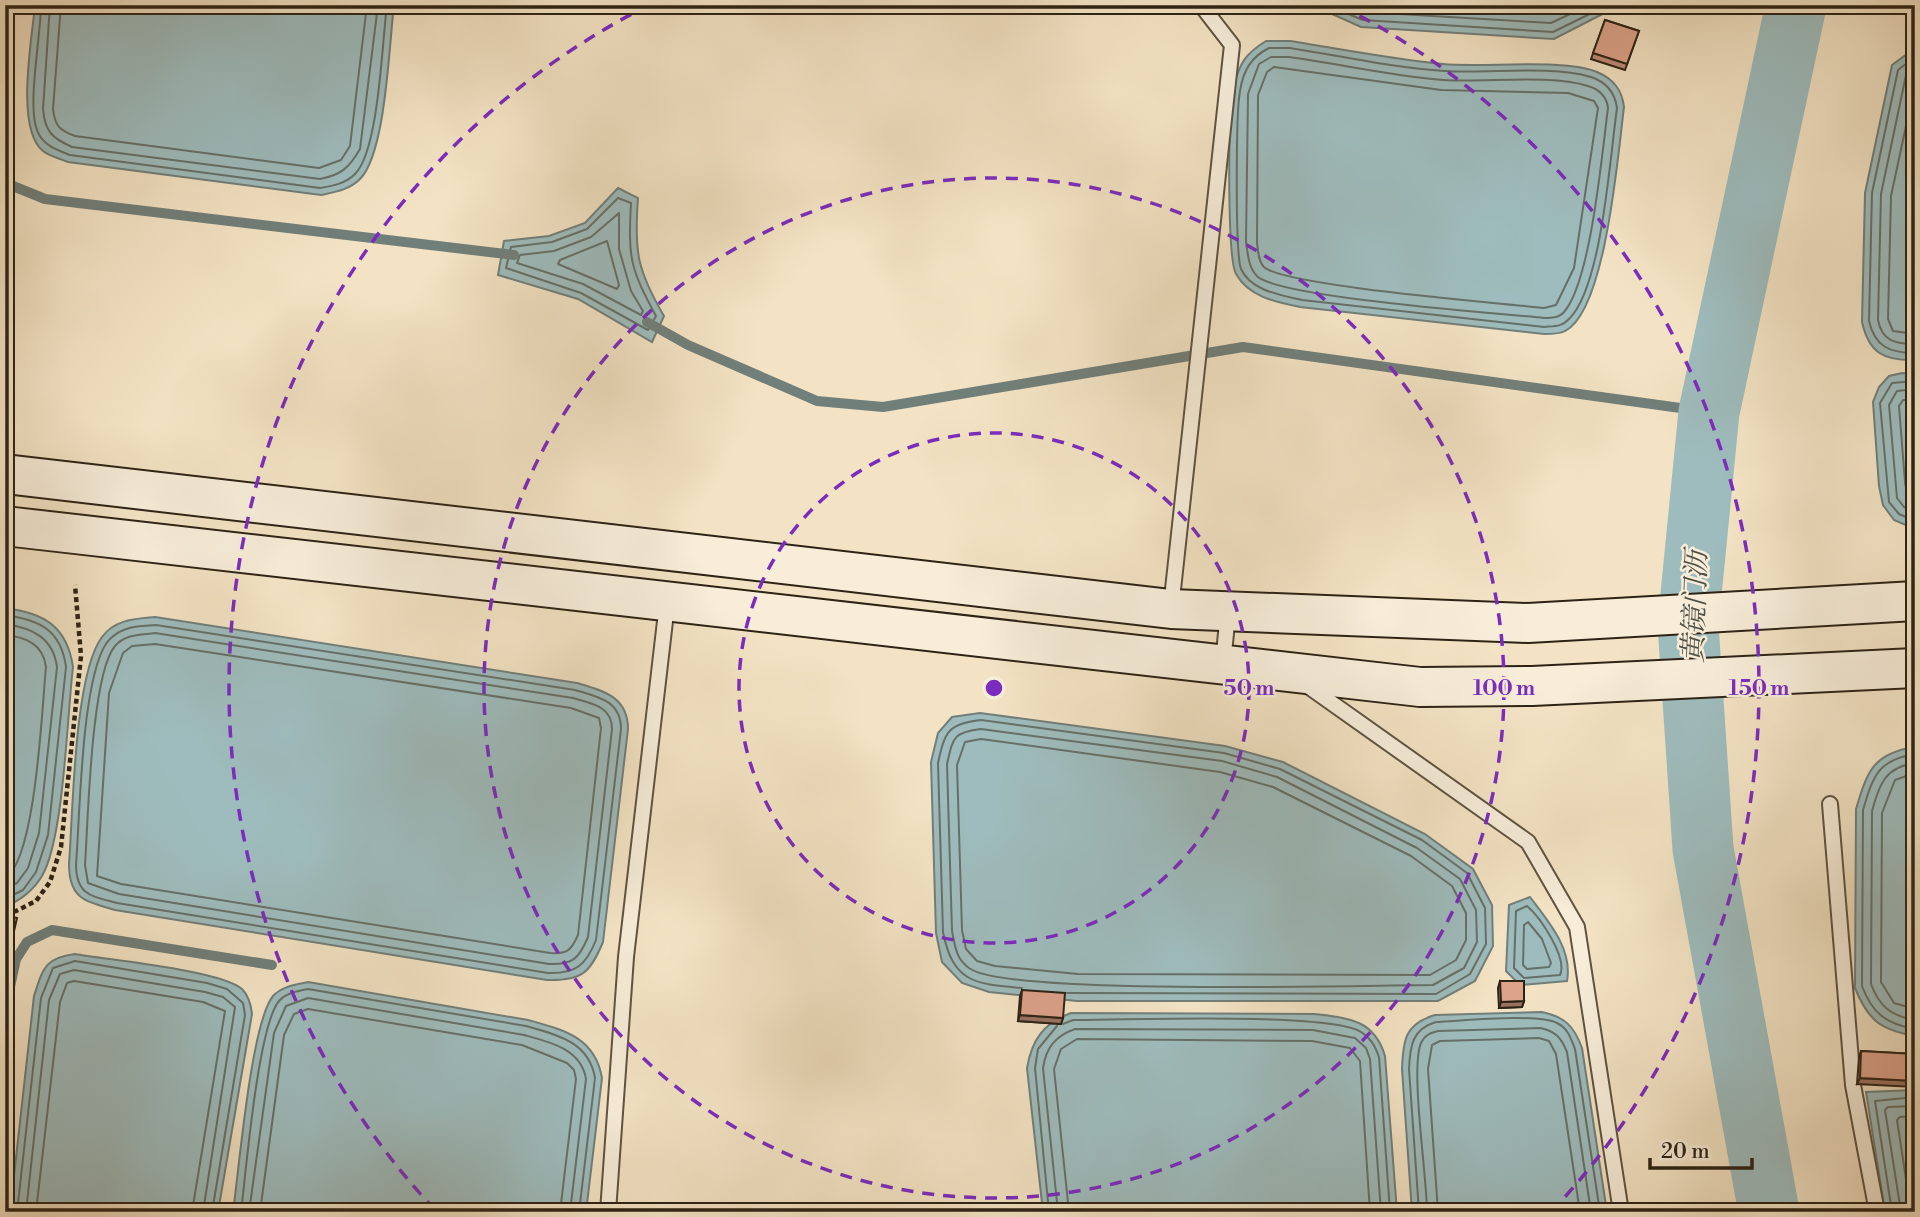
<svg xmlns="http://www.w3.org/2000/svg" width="1920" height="1217" font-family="'Libre Bodoni','Noto Serif SC',serif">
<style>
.water{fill:#9ebcbd;stroke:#717f7a;stroke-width:2}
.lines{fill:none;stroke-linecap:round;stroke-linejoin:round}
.shore{stroke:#667069;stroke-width:2}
.stream{stroke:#717f7a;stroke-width:10}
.river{stroke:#9ebcbd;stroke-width:61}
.lane-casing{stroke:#5e5341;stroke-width:18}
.secondary-casing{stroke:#2d2315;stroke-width:42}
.path{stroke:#2d2315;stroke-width:4.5;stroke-dasharray:5 3.5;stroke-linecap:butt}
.lane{stroke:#f7edd9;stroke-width:14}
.secondary{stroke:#f7edd9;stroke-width:38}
.wall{fill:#bd8b77;stroke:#2d2315;stroke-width:2}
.shaded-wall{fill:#9a7161;stroke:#2d2315;stroke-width:2}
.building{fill:#dca28a;stroke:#2d2315;stroke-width:2}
.ring{fill:none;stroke:#7b2cbf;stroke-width:3.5;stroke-dasharray:12 9}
.labels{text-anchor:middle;stroke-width:5;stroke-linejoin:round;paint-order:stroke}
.water-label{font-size:28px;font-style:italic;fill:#4f5147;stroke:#f7edd9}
.centre{fill:#7b2cbf;stroke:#f7edd9;stroke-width:3.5}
.ring-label{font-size:21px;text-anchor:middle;font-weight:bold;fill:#7b2cbf;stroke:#f7edd9;stroke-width:5;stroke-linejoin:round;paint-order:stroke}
</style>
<rect width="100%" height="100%" fill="#f3e3c4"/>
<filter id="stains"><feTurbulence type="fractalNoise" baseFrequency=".00286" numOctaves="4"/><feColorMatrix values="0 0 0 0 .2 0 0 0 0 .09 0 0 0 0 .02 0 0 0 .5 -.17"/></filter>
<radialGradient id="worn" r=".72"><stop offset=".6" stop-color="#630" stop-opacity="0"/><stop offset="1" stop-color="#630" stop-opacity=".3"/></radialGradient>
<g class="water">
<path d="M35 5H394C389 44 386 153 360 179 349 190 335 192 321 195L68 162C61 159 49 156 43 151 15 128 32 39 35 5Z"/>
<polygon points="1312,5 1620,5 1554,39 1361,27"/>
<path d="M1266 41H1290C1341 49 1392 59 1443 64 1483 68 1564 58 1597 72 1614 79 1622 90 1624 107 1618 153 1606 311 1565 331 1560 334 1551 334 1544 334L1300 307C1276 302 1249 297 1236 274 1227 258 1228 108 1233 87 1240 63 1245 54 1266 41Z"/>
<path d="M1915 48V360C1884 361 1869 353 1862 322L1865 193 1892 65Z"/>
<path d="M618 188 638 198C634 251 637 270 664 316L652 342 578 299 498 275 504 241 549 236 585 223Z"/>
<polygon points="1902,373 1915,374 1915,529 1894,520 1883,505 1879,486 1873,402 1879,387 1889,376"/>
<path d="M5 608C44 613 67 626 73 667 67 716 64 838 42 876 33 891 21 900 5 907Z"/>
<path d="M155 617 577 683C604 691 628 697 628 729L603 942C590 973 582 981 547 980L115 910C85 901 69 899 69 864 73 813 74 674 102 637 115 619 136 619 155 617Z"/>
<polygon points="980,713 1225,746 1283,762 1425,834 1473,869 1492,905 1493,946 1475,981 1438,1001 1077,1001 989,992 962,983 942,962 936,933 931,762 938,733 952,717"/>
<path d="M1915 747V1036C1880 1030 1868 1020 1855 988L1856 809C1867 772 1873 753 1915 747Z"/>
<path d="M1530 897C1548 921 1573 949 1567 981L1520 985 1506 971 1509 905Z"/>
<path d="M75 954C108 960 220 970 242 989 249 996 251 1005 252 1014L218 1212H10L34 996C43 969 44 958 75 954Z"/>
<path d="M308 982 528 1020C564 1030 595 1037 602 1078L586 1212H233C239 1170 251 1023 273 996 282 986 296 985 308 982Z"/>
<path d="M1542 1012C1565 1017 1574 1026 1582 1048L1607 1212H1412L1402 1069C1403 1040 1405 1024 1435 1015Z"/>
<path d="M1071 1013 1314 1014C1348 1018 1374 1019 1385 1056L1397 1212H1043L1027 1068C1032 1039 1044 1023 1071 1013Z"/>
<polygon points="1915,1090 1915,1212 1885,1212 1866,1092"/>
</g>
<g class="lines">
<g class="shore">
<path d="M41 5C41 35 27 105 37 130 42 145 57 150 70 155L320 188C332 186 345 184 355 174 379 150 382 42 387 5"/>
<path d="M50 5 43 109C45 132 52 138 72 147L320 179C341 175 349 168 360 149L378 5"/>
<path d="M61 5 53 109C55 126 59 130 75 136L319 168 341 160 350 146 367 5"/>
<polyline points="1326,5 1363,20 1553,32 1608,5"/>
<polyline points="1346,5 1365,12 1551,23 1589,5"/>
<polyline points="1434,5 1549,12 1565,5"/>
<path d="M1269 48H1290C1341 56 1394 68 1445 71 1490 74 1548 65 1591 77 1606 82 1615 93 1617 108 1610 156 1602 287 1569 319 1562 327 1554 326 1544 327L1302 300C1281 295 1251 291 1241 269 1235 253 1236 111 1240 91 1243 71 1251 57 1269 48Z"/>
<path d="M1271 57H1289C1340 64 1392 76 1443 80 1486 83 1548 74 1588 86 1599 89 1607 97 1608 108 1602 153 1591 281 1564 312 1559 318 1551 318 1544 318 1497 313 1285 298 1258 277 1248 268 1248 254 1246 242L1248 94 1259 64Z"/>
<path d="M1915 57 1898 70 1872 193 1869 321C1875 347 1890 353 1915 353"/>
<path d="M1274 67 1441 90 1568 93 1594 101 1598 108 1574 268 1556 305 1544 308C1502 303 1284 286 1264 267 1258 261 1258 250 1257 242L1258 95 1267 72Z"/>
<path d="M1915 68 1906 75 1881 194 1878 320C1882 341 1895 344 1915 344"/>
<polyline points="1915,84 1891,196 1888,319 1893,331 1915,334"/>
<path d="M618 198 631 203C628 258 630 268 656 316L648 330 581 293 506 268 511 247 552 242 587 229Z"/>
<polygon points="619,213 619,249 631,291 643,311 641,315 583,284 517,263 520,255 554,251 591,237"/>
<polygon points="607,241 619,285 617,289 558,264 560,260"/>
<polyline points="1915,381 1892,383 1880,403 1889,502 1899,514 1915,521"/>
<polyline points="1915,389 1897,391 1889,405 1897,498 1904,507 1915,512"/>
<polyline points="1915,400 1903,400 1899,406 1905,482 1907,494 1915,500"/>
<path d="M5 615C40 620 61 630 66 667L48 835 36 872 23 890 5 899"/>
<path d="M5 624C33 628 53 638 57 667L39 833 28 868 17 883 5 889"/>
<path d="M156 625 575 690C599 697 621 701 621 729L596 940C586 965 576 974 548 973L117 903C91 896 76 895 76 864 80 820 81 664 111 638 124 626 138 626 156 625Z"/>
<path d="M155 633 573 698C592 704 612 706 612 729L588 937C579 959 572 965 549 964L119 894 88 883 85 865C88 822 91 674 115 646 125 634 140 635 155 633Z"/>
<path d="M5 635C26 637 43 644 46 667 42 706 36 860 5 878"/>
<path d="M155 644 571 708 599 718 601 728 578 935C571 951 567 954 550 953L121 884 97 876 109 693 123 653 132 646Z"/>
<path d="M981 729 1222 761 1277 777 1417 848 1460 879 1476 910 1477 942 1464 968 1433 985C1365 985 1006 996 969 968 956 959 955 946 952 931L947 764C953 738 953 732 981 729Z"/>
<polygon points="981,739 1220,772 1273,787 1411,856 1452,886 1466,913 1466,940 1456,960 1430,975 1078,974 995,966 977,961 966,949 962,930 957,765 965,742"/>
<path d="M1915 754C1877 760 1873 777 1863 810L1862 986C1872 1013 1886 1024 1915 1029"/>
<path d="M1915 763C1885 767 1879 785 1872 811L1871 984C1879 1006 1891 1016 1915 1020"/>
<polyline points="1915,773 1895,780 1882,813 1881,982 1894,1003 1915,1009"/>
<path d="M1527 906C1540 917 1568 958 1560 975L1524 978 1514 968 1516 911Z"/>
<polygon points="1528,922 1542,939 1551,963 1549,967 1527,969 1523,965 1524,925"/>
<path d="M1022 988C975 984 953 983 943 932L938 763C945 731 948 724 981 720L1224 753 1280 769 1422 840 1467 873 1485 908 1486 944 1470 974 1436 994 1067 993"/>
<path d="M1063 1024 1073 1020C1121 1020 1332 1012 1361 1032 1371 1038 1375 1046 1379 1057L1390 1212"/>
<polyline points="17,1212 41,998 53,968 75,961 207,983 227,989 243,1003 245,1015 212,1212"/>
<polyline points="26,1212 49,1000 60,974 74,970 205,992 223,997 235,1007 203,1212"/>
<polyline points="36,1212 60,1002 67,983 74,981 203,1002 225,1011 192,1212"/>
<path d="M241 1212C246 1172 258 1026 279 1001 286 993 298 991 308 989L526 1026C558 1035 589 1042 595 1078L579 1212"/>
<path d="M249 1212 274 1033 286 1006 308 998 524 1035C550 1042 581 1049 586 1079L570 1212"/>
<polyline points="260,1212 284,1035 294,1014 308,1009 522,1045 567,1063 574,1070 576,1079 560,1212"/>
<polyline points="1049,1212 1035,1068 1038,1049 1057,1026"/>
<path d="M1058 1212 1043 1068C1046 1048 1055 1036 1075 1029L1313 1030 1355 1038 1366 1048 1370 1059 1381 1212"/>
<polyline points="1069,1212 1054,1069 1061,1049 1077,1039 1312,1041 1350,1048 1360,1061 1370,1212"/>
<path d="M1419 1212 1409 1069C1410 1046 1412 1029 1436 1022 1462 1021 1537 1013 1557 1023 1568 1028 1571 1039 1575 1049L1600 1212"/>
<path d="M1427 1212C1427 1176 1410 1069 1421 1043 1425 1035 1430 1033 1438 1031L1540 1028C1555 1031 1561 1037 1567 1052L1591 1212"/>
<polyline points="1438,1212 1428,1069 1432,1045 1440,1041 1539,1038 1549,1041 1556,1054 1580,1212"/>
<polyline points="1892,1212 1875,1101 1915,1097"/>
<polyline points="1901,1212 1885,1110 1888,1107 1915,1106"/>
<polyline points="1911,1212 1897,1120 1900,1117 1915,1116"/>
</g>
<g class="stream">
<polyline points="5,178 8,184 45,199 514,255"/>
<polyline points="647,322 688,345 817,401 883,407 1243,347 1709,412"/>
<polyline points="5,1010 16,959 27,942 52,930 272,965"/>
</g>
<polyline class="river" points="1769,1212 1703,849 1688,625 1709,412 1796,5"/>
<defs>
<g id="lane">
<polyline points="1171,608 1232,45 1201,5"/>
<polyline points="1223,663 1228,613"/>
<polyline points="1305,684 1528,842 1577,927 1621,1212"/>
<polyline points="1830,804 1853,1085 1877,1212"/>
<polyline points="608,1212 626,957 667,604"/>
</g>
<g id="secondary">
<polyline points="5,474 1171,609 1528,623 1915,601"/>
<polyline points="5,526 1420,687 1532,686 1915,668"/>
</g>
</defs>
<use href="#lane" class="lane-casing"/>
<use href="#secondary" class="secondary-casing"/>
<polyline class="path" points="5,913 16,911 36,901 50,882 61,847 81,656 75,585"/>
<use href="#lane" class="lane"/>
<use href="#secondary" class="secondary"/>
</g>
<g class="wall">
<polygon points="1605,20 1639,31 1625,70 1591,59"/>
<polygon points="5,915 10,949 8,955 5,955"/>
<polygon points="1500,981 1524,1001 1522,1007 1499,1008 1498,988"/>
<polygon points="1022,990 1063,1018 1061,1024 1018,1021 1020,996"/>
<polygon points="1861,1051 1915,1054 1857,1084 1859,1057"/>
</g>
<g class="shaded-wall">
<polygon points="1524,1001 1522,1007 1499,1008 1501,1002"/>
<polygon points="1020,1015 1063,1018 1061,1024 1018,1021"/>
<polygon points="1860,1078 1915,1081 1915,1087 1857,1084"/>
</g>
<g class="building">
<polygon points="1605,20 1639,31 1627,64 1593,53"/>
<polygon points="5,915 17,918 10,949 5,948"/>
<polygon points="1500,981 1524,981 1524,1001 1501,1002"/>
<polygon points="1022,990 1065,993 1063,1018 1020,1015"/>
<polygon points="1861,1051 1915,1054 1915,1081 1860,1078"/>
</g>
<g class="ring">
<circle cx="994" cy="688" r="255"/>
<circle cx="994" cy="688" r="510"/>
<path d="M435 1210A765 765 0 0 1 647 6M1341 6A765 765 0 0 1 1553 1210"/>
</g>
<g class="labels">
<g class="water-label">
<text transform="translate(1694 607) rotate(-88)" y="10">黄镜门沥</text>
</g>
</g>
<circle cx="994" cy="688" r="10" class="centre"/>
<g class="ring-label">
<text x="1249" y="695">50 m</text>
<text x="1504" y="695">100 m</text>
<text x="1759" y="695">150 m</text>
</g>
<rect width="1920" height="1217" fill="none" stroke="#f3e3c4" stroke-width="28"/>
<rect x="7" y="7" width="1906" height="1203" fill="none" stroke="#2d2315" stroke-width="3.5"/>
<rect x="14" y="14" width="1892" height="1189" fill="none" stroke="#2d2315" stroke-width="2"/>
<path d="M1650 1158v10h102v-10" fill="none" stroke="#2d2315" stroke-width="3.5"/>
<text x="1661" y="1158" font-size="21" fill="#2d2315" stroke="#f7edd9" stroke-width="5" paint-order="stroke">20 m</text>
<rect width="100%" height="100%" filter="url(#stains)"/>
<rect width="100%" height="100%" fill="url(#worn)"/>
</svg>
